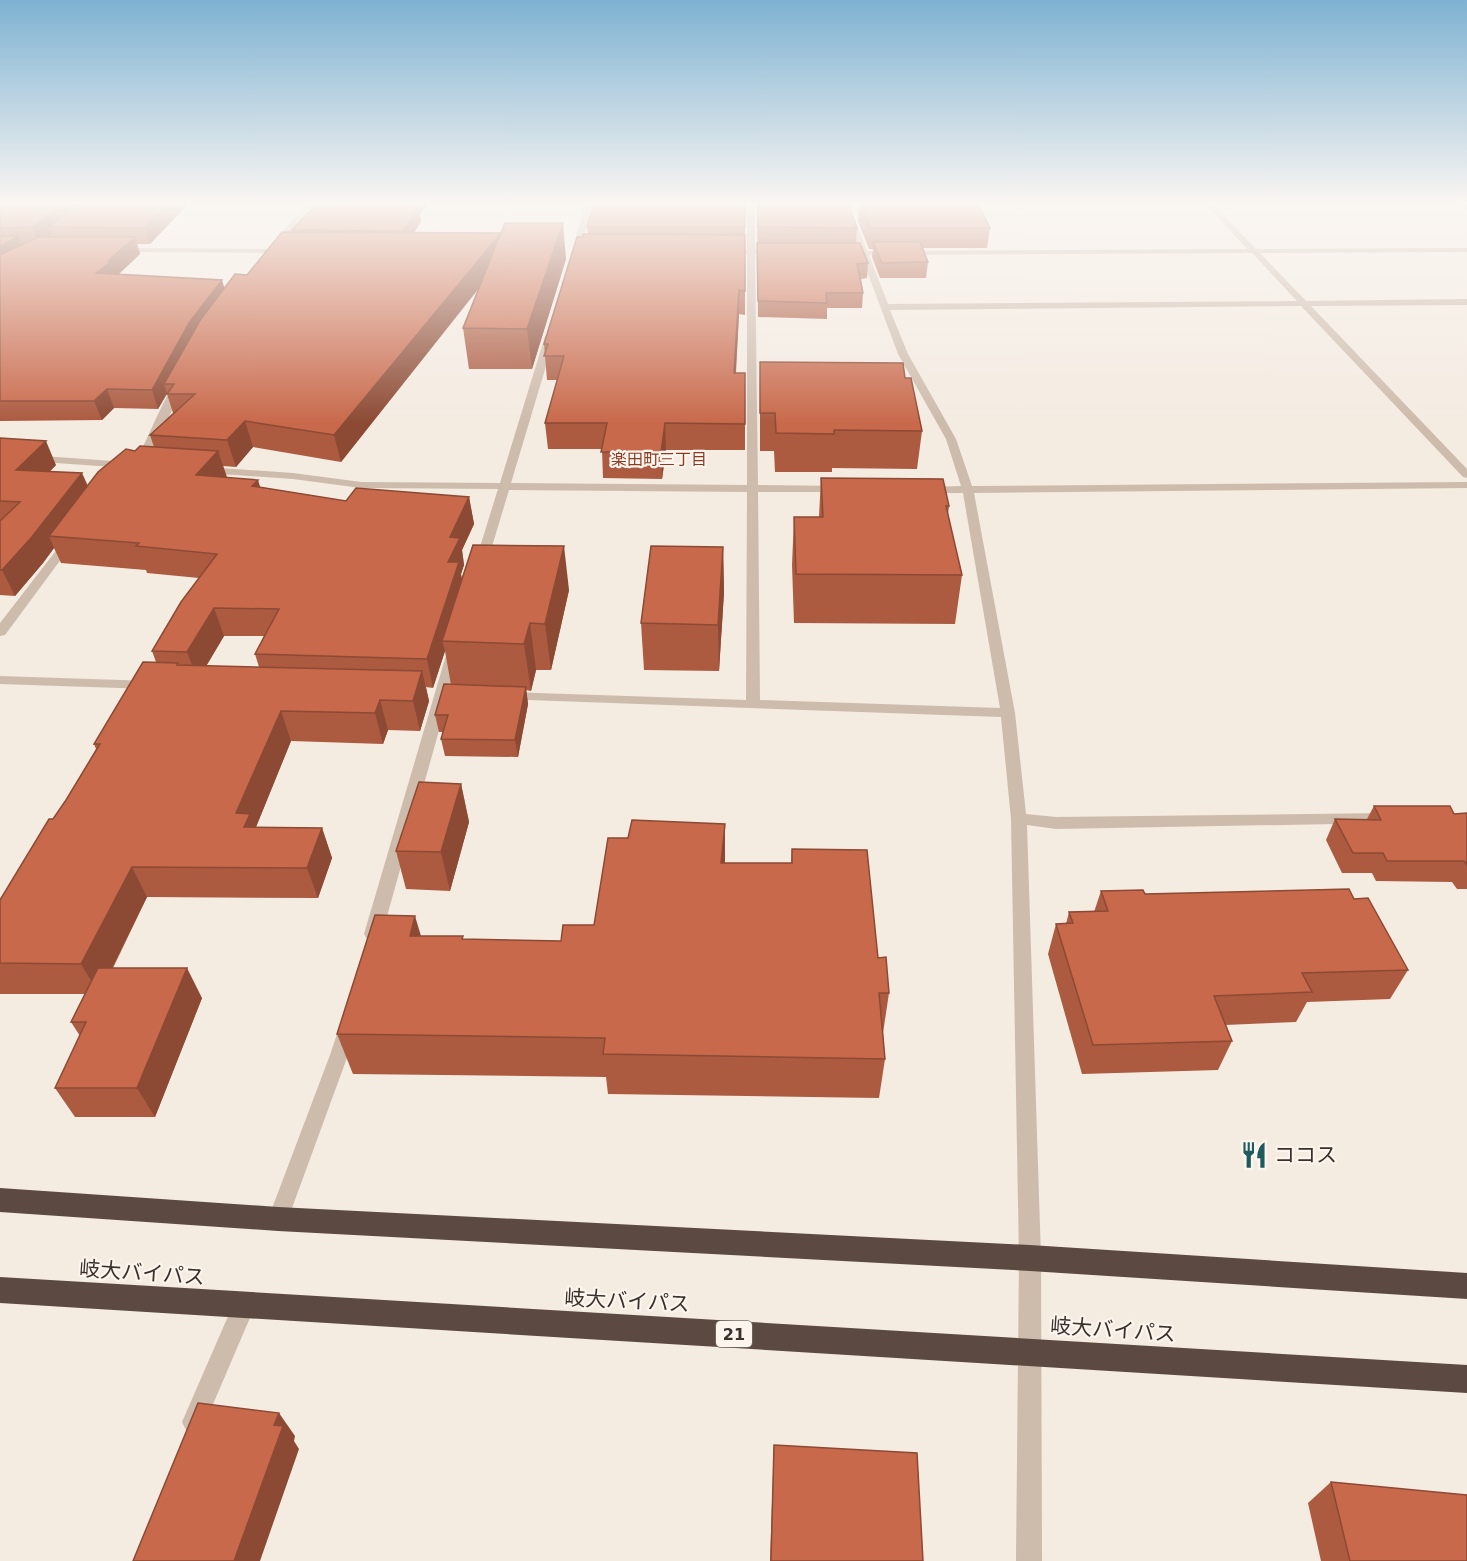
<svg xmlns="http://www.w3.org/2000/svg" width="1467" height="1561" font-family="'DejaVu Sans','Noto Sans JP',sans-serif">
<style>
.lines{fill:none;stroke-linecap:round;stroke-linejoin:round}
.street{fill:#cdbbac;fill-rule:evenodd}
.highway{fill:#5c4a42;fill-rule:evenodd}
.wall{fill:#ac5a40;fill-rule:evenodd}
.shaded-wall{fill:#8c4a34}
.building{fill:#c8694b;stroke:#8c4a34;stroke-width:1.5}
.labels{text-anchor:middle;stroke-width:4.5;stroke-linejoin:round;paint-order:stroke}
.far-neighbourhood-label{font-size:16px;fill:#8c3b22;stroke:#fbf5ee}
.shield{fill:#fbf5ee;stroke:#756b66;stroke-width:1.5}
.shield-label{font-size:16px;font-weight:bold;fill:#3b302b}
.near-poi-label{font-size:21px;fill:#3b302b;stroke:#fbf5ee;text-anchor:start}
.near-street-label{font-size:21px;fill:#3b302b;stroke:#fbf5ee}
</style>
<rect width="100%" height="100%" fill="#f4ebe1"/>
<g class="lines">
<g class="street">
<polygon points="306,204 313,204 278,249 288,249 289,251 285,253 120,252 116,250 120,248 272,249 272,245"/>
<polygon points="585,204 592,204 579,256 575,258 571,256"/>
<path d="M747 204H755V250H777L781 252 777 254H755L758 485 840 486 846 489 840 492H758L760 700 1000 708 963 493H927L921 490 927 487 961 486 946 439 898 354 861 255H846L842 253 859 251 842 204H849L867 251 1247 249 1206 204H1213L1256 249 1467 248V252L1260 253 1306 301 1467 299V305L1311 306 1467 469V478L1463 477 1301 306 890 310 908 354 956 439 972 486 1467 482V488L974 493 1015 713 1026 814 1056 817 1388 813 1393 814 1396 818 1393 822 1388 823 1056 829 1027 825 1041 1258 1042 1561H1016L1019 1258 1011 819 1001 717 502 699 500 696 507 692 746 700 747 492 509 490 487 563 481 567 475 563 498 489 361 488 293 479 205 473 200 470 205 467 293 473 361 482 500 483 545 336 550 333 555 336 511 483 747 485V254H726L722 252 726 250H747ZM1252 253 1297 301 888 304 869 255Z"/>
<polygon points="1458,204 1467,204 1467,210"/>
<path d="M179 381 184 384 152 454 143 466H135L134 464C145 448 167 386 179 381Z"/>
<polygon points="0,453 127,462 132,465 127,468 0,459"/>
<polygon points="69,537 75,541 73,543 5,635 0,636 0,623 65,539"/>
<polygon points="454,648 461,652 382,934 379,939 373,941 367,939 364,934 447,652"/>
<polygon points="0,676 150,681 157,685 150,689 0,684"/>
<polygon points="347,1019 353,1022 356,1027 348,1055 288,1219 285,1226 278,1229 271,1226 268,1219 330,1055 341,1022"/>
<polygon points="244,1295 252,1298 255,1306 202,1430 194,1434 186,1430 182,1422 236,1298"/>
</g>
<g class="highway">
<polygon points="0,1188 278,1207 1030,1245 1467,1273 1467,1299 1030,1271 278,1231 0,1212"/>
<polygon points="0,1277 1467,1365 1467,1393 0,1303"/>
</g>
</g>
<g class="wall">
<path d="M0 204H188L150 244H137L140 254 118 274 224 288 247 275 292 232V230L348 206 349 204H427L420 214 421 221 414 233 566 259 532 369H469L463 328 480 287 341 462 253 447 236 467 223 466 226 477 260 487 346 501 469 497 474 524 462 550 464 565 461 574 462 581 569 590 551 670H536L531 691 526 690 528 704 518 757 445 756 441 739 443 732H439L435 715 451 685 445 651 433 688 426 687 429 701 420 731 388 730 383 744 291 741 256 827 322 828 332 858 318 898 147 897 113 968 202 998 155 1117H75L55 1088 80 1036 71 1022 85 994H0V900L66 800 96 749 94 744 156 662 152 651 199 578 147 573 146 570 61 563 54 548 43 563 15 596 0 595V438L56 465 50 471 88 486 135 451 154 447 150 435 173 413 167 394 158 409 114 408 102 420 0 421ZM224 636H264L255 654 259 667 206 666Z"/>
<polygon points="745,204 745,315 739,314 736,373 745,373 745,450 666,450 662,479 603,478 602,449 548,449 545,423 557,380 547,380 544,344 583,237 588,234 587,227"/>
<polygon points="757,204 857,228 856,243 868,263 867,278 861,279 863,293 862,308 827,308 827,319 758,317"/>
<polygon points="859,204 978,204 990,228 987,248 922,248 928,262 926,278 880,278 872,257 873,249 869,249 858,221"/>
<polygon points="760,362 905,378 922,431 917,469 832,468 832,472 775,472 774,451 760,451"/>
<polygon points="821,478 949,506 948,514 962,575 955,624 794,623 792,565 794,517 819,517"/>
<polygon points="723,547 724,592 719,671 644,670 641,623"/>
<polygon points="461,784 469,822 450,891 406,889 396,851"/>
<polygon points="1374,806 1454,814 1467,813 1467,889 1457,889 1452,882 1376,881 1372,873 1342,873 1326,840 1335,819 1367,819"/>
<polygon points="792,849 878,958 889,993 883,1033 885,1059 879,1098 608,1094 606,1077 353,1074 337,1034 421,936 464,939 561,941 725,863 791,863"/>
<polygon points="1101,891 1145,894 1354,899 1408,970 1390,999 1307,1002 1296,1022 1225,1025 1232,1041 1218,1070 1082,1074 1048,954 1056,924 1066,924 1069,912 1094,912"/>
<polygon points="774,1445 923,1561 770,1561"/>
<polygon points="1331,1482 1467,1561 1321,1561 1308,1503"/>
</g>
<g class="shaded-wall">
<polygon points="61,204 65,204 70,218 49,227 51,234 39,244 33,227"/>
<polygon points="168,204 188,204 150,244 144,228"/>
<polygon points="414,204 427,204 420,214 421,221 406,246 403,231"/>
<polygon points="563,223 566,259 532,369 527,329"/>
<polygon points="501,233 504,256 341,462 334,435"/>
<polygon points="18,236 25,253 0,267 0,247"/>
<polygon points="135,237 140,254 117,276 96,273"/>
<polygon points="222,280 227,297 164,384 167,393 158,409 152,390 189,323"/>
<polygon points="739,290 739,314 734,398 734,373"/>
<polygon points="107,389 114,408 102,420 94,401"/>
<polygon points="245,421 253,447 236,467 227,440"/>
<polygon points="665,423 666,450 662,479 661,452"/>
<polygon points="46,441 56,465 27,495 16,470"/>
<polygon points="218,451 227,477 196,475"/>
<polygon points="82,473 93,497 49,536 54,548 43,563 15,596 2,570"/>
<polygon points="258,480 266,506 252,486"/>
<polygon points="469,497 474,524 462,550 464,565 461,574 464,590 442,641 445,651 433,688 427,659 448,562 450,537"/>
<polygon points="564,546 569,590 551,670 545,624"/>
<polygon points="723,547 724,592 719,671 718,625"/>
<polygon points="214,608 224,636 198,680 187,652"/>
<polygon points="530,623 536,670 531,691 524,644"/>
<polygon points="422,671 429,701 420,731 413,701"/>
<polygon points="526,687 528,704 518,757 515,740"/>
<polygon points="380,700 388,730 383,744 375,713"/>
<polygon points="281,711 291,741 256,827 256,858 236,813"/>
<polygon points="461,784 469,822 450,891 441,852"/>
<polygon points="725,824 725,865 721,863"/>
<polygon points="322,828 332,858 318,898 307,868"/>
<polygon points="132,867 147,897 99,994 81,964"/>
<polygon points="415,916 427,956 410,936"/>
<polygon points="187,968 202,998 155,1117 137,1088"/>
<polygon points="279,1413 295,1436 294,1441 299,1449 260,1561 234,1561 274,1425"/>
</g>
<g class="building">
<polygon points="0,204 61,204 33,227 0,228"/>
<polygon points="76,204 168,204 144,228 49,227"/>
<polygon points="349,204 414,204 413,207 419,207 403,231 292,230 314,207 348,206"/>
<polygon points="594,204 745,204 745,227 587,227"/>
<polygon points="758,204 848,204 857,228 758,227"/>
<polygon points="861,204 978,204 990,228 870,228"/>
<polygon points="505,223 563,223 527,329 463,328"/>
<polygon points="282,232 501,233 334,435 245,421 227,440 150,435 195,394 167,394 174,384 164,384 201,319 235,274 247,275"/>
<polygon points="583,234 745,235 745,291 739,290 734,373 745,373 745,424 665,423 661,452 601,452 607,423 545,423 564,356 544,356 548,344 544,344 577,237 583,237"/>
<polygon points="0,236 18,236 0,247"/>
<polygon points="38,237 135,237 108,261 112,261 96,273 222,280 189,323 152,390 107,389 94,401 0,401 0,255"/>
<polygon points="873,242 920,242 928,262 882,263"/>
<polygon points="757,243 860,243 868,263 857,264 863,293 826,293 827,303 758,301"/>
<polygon points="760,362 903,363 905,378 911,378 922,431 834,430 834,434 776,433 775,413 760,413"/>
<polygon points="0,438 46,441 16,470 82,473 31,538 2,570 0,570 0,521 20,502 0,501"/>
<polygon points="140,446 218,451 196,475 258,480 252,486 346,501 356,488 469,497 450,537 460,538 448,562 459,562 427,659 255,654 279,609 214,608 187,652 152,651 181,602 217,554 136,546 139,543 49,536 98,472 126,449 135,451"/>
<polygon points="821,478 943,479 949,506 946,506 962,575 796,574 794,517 823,517"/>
<polygon points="473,545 564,546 545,624 530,623 524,644 442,641"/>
<polygon points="651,546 723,547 718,625 641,623"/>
<polygon points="143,662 178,663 177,665 422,671 413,701 380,700 375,713 281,711 236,813 250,814 244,827 322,828 307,868 132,867 81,964 0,963 0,900 49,819 53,819 66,800 100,744 94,744"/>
<polygon points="444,684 526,687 515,740 441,739 448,715 435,715"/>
<polygon points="419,782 461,784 441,852 396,851"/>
<polygon points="1374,806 1450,806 1454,814 1467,813 1467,865 1464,861 1387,861 1383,853 1353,853 1335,819 1381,820"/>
<polygon points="632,820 725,824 721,863 792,863 792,849 867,850 878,958 886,957 889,993 879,993 885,1059 603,1054 605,1038 337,1034 375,915 415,916 410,936 463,936 462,939 561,941 563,925 594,925 608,838 628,838"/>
<polygon points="1349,889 1354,899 1368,898 1408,970 1302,973 1312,992 1214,996 1232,1041 1093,1045 1056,924 1073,923 1069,912 1108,911 1101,891 1143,890 1145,894"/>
<polygon points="98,968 187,968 137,1088 55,1088 86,1022 71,1022"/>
<polygon points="198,1403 279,1413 274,1425 283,1426 234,1561 133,1561"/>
<polygon points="774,1445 917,1453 923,1561 771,1561"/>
<polygon points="1331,1482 1467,1495 1467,1561 1350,1561"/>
</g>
<linearGradient id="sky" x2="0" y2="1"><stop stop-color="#7eb2d2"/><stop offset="0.48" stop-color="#faf6f2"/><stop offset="1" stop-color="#faf6f2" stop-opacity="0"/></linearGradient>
<rect width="1467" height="423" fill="url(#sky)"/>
<defs>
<symbol id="restaurant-bare" viewBox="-9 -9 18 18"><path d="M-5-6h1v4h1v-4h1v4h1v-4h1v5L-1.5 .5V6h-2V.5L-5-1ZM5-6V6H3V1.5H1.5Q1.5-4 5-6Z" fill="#1f5a5e" stroke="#fbf5ee" stroke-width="2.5" paint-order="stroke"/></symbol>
</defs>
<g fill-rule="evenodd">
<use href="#restaurant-bare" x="1235" y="1136" width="38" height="38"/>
</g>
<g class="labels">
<g class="far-neighbourhood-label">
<text x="659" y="465">楽田町三丁目</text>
</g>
<rect class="shield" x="716" y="1321" width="36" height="26" rx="4.5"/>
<g class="shield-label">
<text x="734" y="1340">21</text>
</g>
<g class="near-poi-label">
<text x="1274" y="1162">ココス</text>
</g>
<g class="near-street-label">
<text transform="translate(142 1273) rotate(4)" y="7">岐大バイパス</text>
<text transform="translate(627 1301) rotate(3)" y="7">岐大バイパス</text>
<text transform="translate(1113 1330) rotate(4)" y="7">岐大バイパス</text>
</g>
</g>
</svg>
